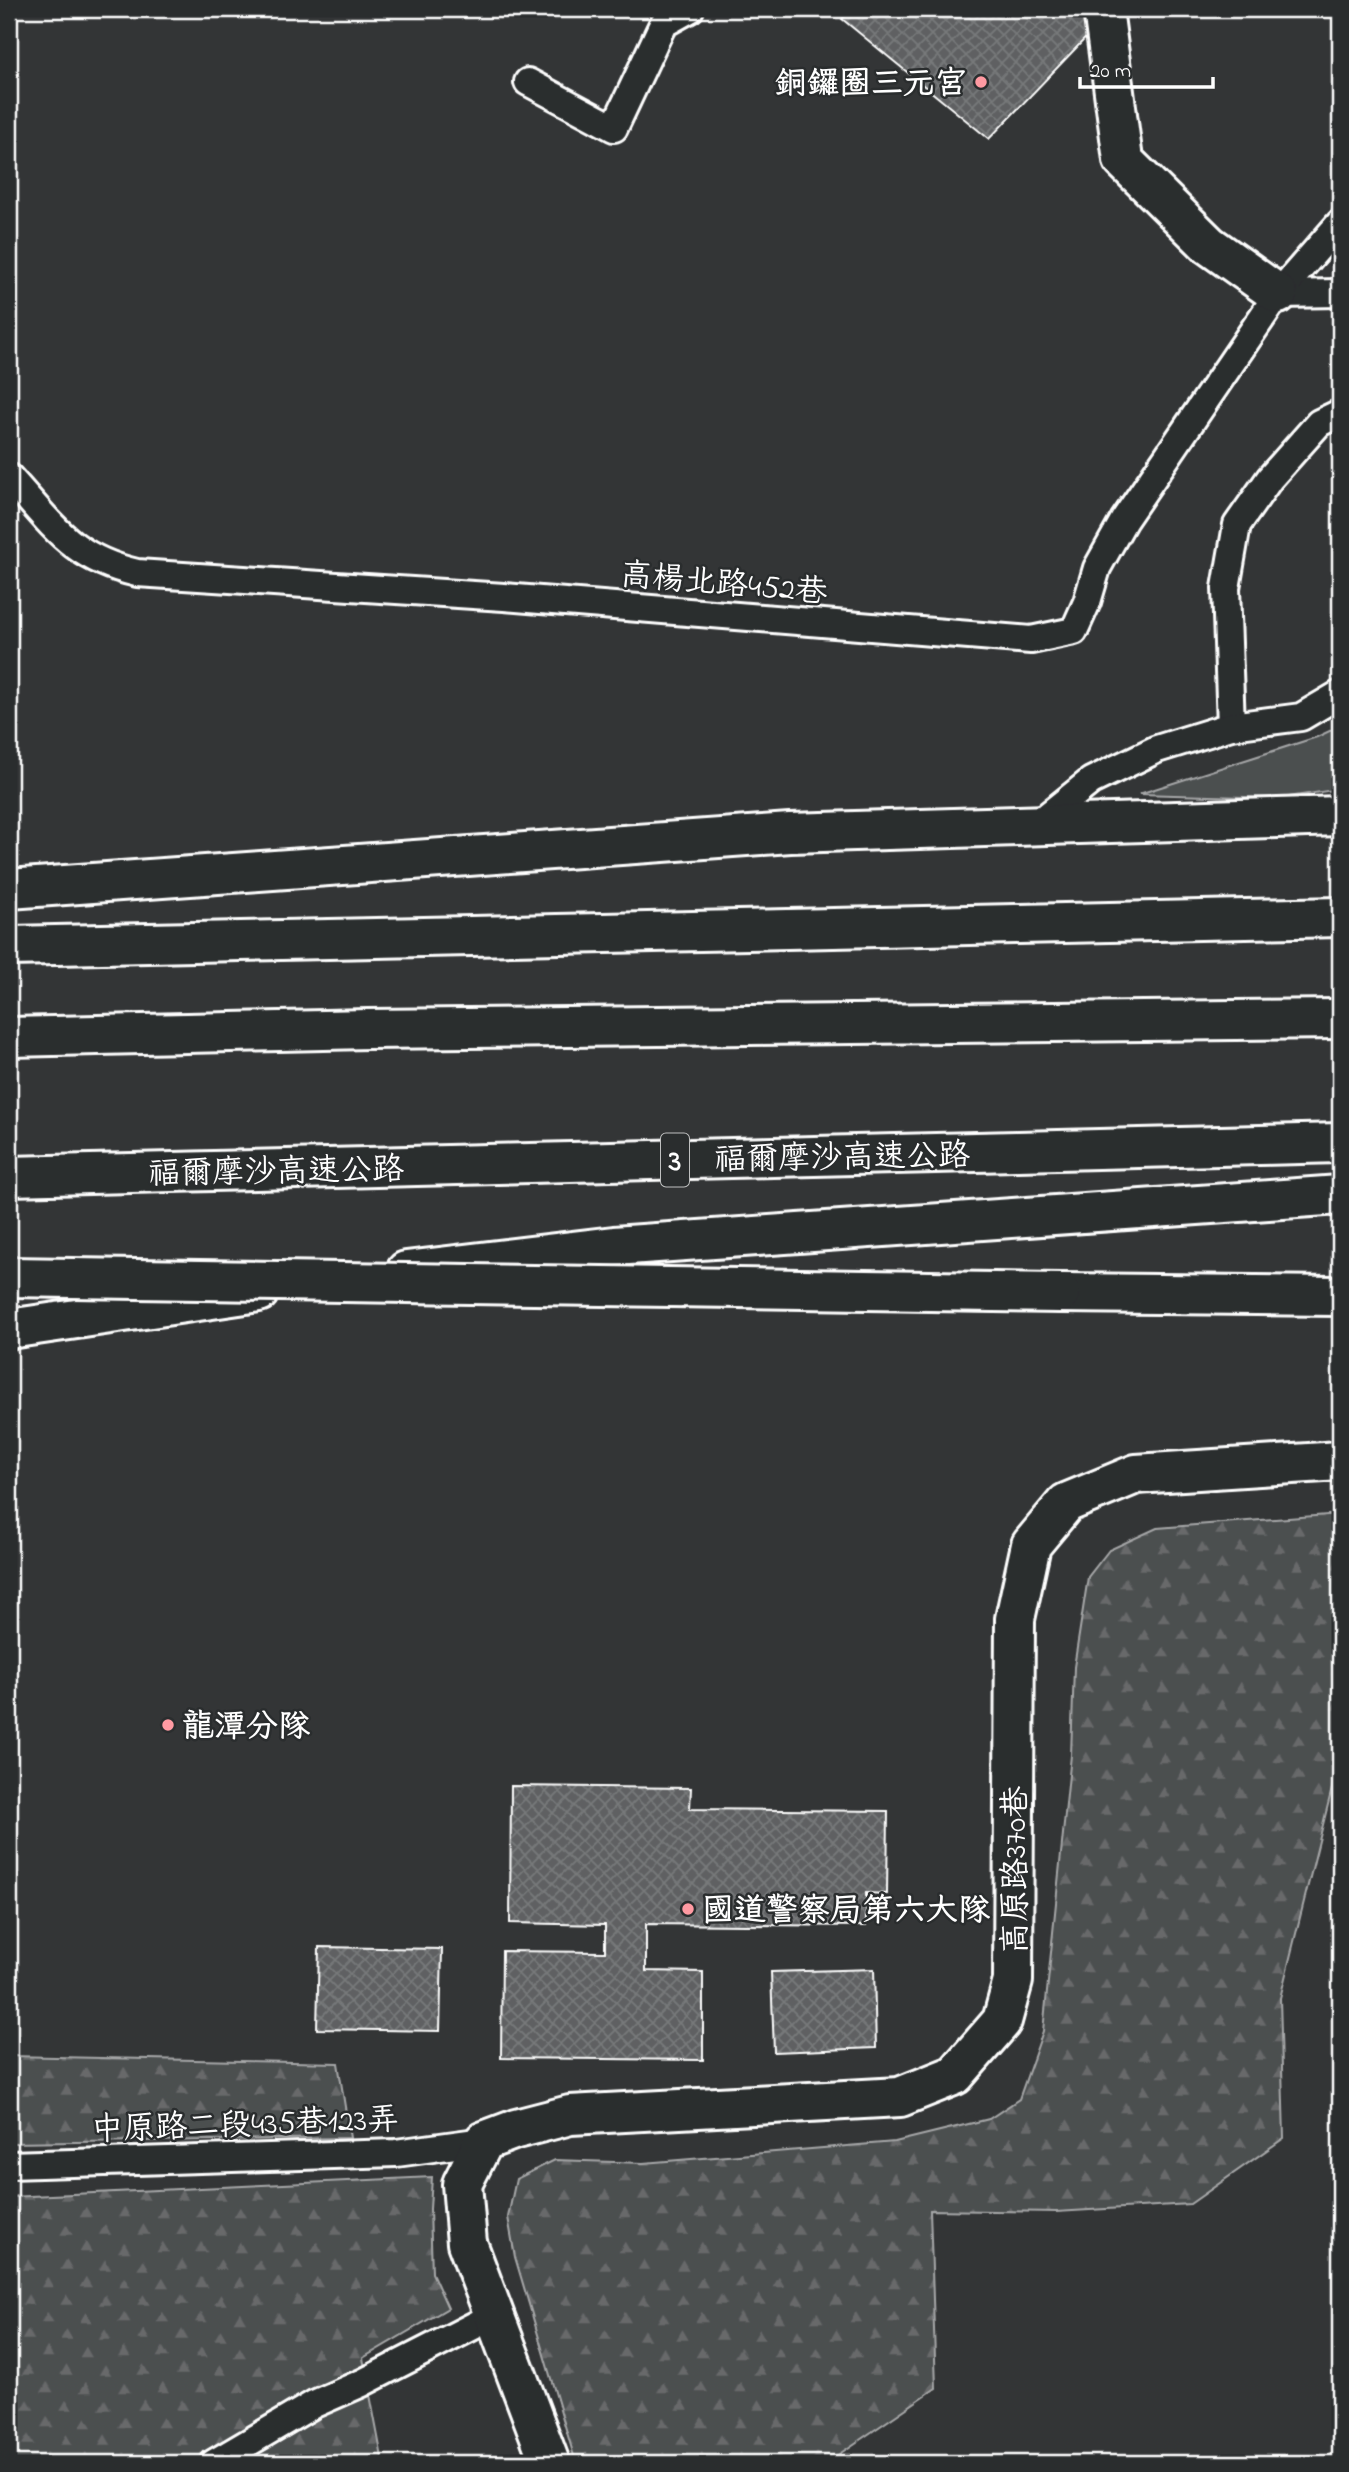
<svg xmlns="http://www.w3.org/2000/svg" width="1349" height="2472" font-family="'Indie Flower','LXGW WenKai TC',sans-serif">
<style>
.green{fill:#4c4f50;stroke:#a6a7a8;stroke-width:2}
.forest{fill:url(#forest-firs);stroke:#a6a7a8;stroke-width:2}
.building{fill:url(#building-cross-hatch);stroke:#fff;stroke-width:2}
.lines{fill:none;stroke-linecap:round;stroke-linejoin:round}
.lane-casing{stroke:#fff;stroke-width:32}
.street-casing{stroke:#fff;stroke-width:44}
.highway-casing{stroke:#fff;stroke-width:44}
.lane{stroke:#2a2d2e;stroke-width:26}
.street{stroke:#2a2d2e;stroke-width:38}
.highway{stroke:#2a2d2e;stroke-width:38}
.highway-bridge-casing{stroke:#fff;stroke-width:44;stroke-linecap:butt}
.highway-bridge{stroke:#2a2d2e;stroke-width:38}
.poi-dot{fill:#ff9aa2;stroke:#2a2d2e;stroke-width:2.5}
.labels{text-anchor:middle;stroke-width:5;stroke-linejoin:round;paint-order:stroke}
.shield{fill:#2a2d2e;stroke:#bfc0c0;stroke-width:2}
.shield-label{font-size:30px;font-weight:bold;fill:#fff}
.poi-label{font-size:32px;font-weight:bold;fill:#fff;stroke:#2a2d2e;text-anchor:start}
.street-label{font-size:32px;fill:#fff;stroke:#2a2d2e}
</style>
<defs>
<pattern id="forest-firs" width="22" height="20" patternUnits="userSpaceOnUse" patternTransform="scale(1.75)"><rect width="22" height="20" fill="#4c4f50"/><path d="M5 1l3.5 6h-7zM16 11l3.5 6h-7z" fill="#67696a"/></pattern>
<pattern id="building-cross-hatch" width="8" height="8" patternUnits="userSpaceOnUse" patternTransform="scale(1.75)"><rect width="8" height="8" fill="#5f6162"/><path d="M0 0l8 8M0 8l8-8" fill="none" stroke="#77797a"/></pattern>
</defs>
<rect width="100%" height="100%" fill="#333536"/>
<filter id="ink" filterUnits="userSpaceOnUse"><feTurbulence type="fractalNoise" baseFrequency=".0143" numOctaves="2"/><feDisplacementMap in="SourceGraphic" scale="14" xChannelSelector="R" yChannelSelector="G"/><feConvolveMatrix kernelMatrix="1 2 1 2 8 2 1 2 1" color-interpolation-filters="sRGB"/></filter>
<g filter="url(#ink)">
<polygon class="green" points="1340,726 1340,789 1282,798 1139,794 1317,737"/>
<g class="forest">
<polygon points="1340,1514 1340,1756 1280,1998 1284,2138 1190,2204 1056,2212 930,2210 936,2388 826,2463 576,2463 515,2257 508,2217 516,2179 555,2160 643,2163 895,2142 989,2119 1019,2099 1043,2031 1071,1755 1074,1667 1088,1577 1109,1550 1157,1528"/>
<polygon points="9,2056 338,2063 350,2138 9,2143"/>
<polygon points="432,2177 430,2209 432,2273 448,2308 363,2358 383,2463 9,2463 9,2197"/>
</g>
<g class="building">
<polygon points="851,9 1078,9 1098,25 989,139 842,19"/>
<polygon points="511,1786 691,1788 690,1809 888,1811 887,1894 866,1893 866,1926 646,1924 646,1971 703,1972 703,2060 501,2058 502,1951 605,1952 605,1925 510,1923"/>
<polygon points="319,1947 442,1949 440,2031 317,2029"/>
<polygon points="874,1969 876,2048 774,2052 771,1972"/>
</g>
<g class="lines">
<defs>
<g id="lane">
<polyline points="528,82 614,128 663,24 690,9"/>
<polyline points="1278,294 1340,293"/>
<path d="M9 477C53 525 71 558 137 573L504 597 1031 640 1074 631 1087 602 1097 568 1124 520 1278 294 1340 223"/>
<polyline points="1231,726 1226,588 1237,525 1270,478 1319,423 1340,413"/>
<polyline points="1035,826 1091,781 1157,749 1231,726 1301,717 1340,694"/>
<polyline points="9,2165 396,2153 484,2141"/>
<polyline points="214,2463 314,2404 362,2383 495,2315"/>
</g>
<g id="street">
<polyline points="1103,9 1123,160 1209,245 1278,294"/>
<polyline points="550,2463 467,2243 462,2184 484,2141 516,2129 570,2115 900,2097 955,2075 1002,2021 1013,1981 1015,1619 1031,1545 1066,1503 1136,1474 1340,1461"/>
</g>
<g id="highway">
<polyline points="9,889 790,833 1340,816"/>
<polyline points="9,946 1340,917"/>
<polyline points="9,1037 368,1029 1340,1019"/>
<polyline points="9,1176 1340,1143"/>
<polyline points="406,1271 614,1246 1340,1195"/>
<polyline points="1061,1293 1340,1296"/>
<polyline points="9,1329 259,1292"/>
</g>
</defs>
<use href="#lane" class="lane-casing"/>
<use href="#street" class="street-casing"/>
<use href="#highway" class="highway-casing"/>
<use href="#lane" class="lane"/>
<use href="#street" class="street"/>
<use href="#highway" class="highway"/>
<defs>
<polyline id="highway-bridge" points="9,1277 1061,1293"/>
</defs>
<use href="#highway-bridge" class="highway-bridge-casing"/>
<use href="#highway-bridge" class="highway-bridge"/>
</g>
</g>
<g class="poi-dot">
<circle cx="981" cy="82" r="7"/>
<circle cx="168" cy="1725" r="7"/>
<circle cx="688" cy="1909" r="7"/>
</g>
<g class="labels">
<rect class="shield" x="661" y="1133.5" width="28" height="53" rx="5"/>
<g class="shield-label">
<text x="675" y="1170">3</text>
</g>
<g class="poi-label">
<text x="967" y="93" text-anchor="end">銅鑼圈三元宮</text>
<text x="182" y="1736">龍潭分隊</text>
<text x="702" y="1920">國道警察局第六大隊</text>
</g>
<g class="street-label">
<text transform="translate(724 582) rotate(5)" y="11">高楊北路452巷</text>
<text transform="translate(842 1156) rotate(-1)" y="11">福爾摩沙高速公路</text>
<text transform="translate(276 1170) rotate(-1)" y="11">福爾摩沙高速公路</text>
<text transform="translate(1014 1870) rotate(-90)" y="11">高原路370巷</text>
<text transform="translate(245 2123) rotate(-2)" y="11">中原路二段435巷123弄</text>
</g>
</g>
<rect width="1349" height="2472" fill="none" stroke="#2a2d2e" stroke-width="35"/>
<rect x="18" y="18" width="1314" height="2437" fill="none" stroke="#fff" stroke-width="2.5" filter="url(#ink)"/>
<path d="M1080 77v10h133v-10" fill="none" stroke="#ffffff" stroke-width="3.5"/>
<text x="1090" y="77" font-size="21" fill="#ffffff" stroke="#2a2d2e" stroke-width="5" paint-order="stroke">20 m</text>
</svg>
